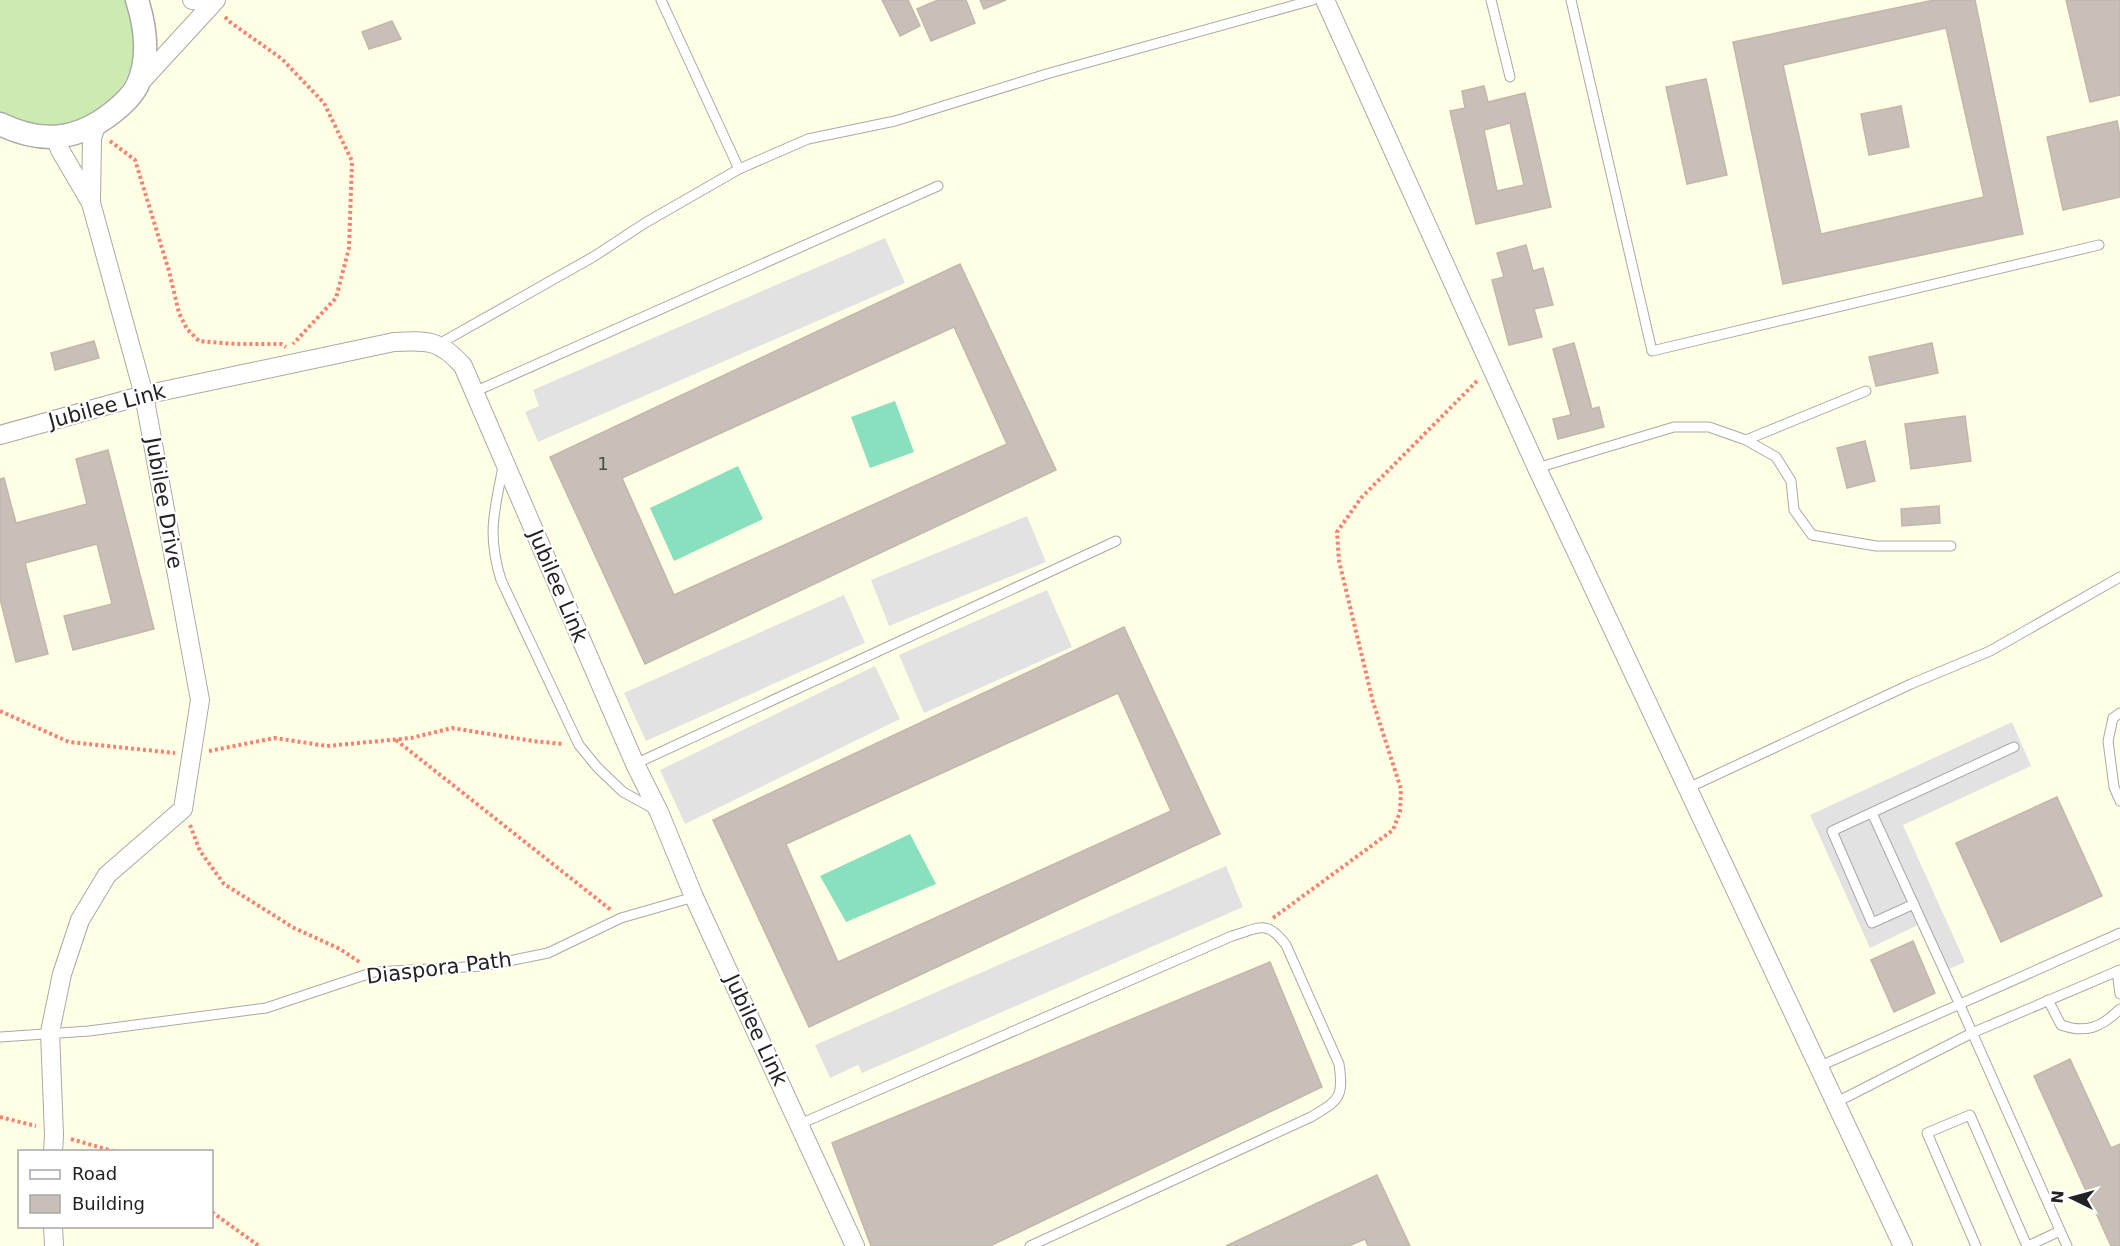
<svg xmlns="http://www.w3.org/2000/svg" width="2120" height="1246" font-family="'DejaVu Sans',sans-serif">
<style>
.education{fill:#ffffe5;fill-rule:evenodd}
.grass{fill:#cdebb0}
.pitch{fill:#88e0be}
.parking{fill:#e2e2e2}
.building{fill:#c7bfb8;stroke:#c4b6ab;stroke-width:1.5;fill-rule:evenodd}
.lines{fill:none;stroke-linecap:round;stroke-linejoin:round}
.service-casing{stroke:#a9a9a9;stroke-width:11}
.minor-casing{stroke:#a9a9a9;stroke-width:20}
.tertiary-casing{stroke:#a9a9a9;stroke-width:25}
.path{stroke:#fa8072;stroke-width:4;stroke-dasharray:3 3;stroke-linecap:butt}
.service{stroke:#fff;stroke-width:9}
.minor{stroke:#fff;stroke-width:18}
.tertiary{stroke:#fff;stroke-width:22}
.labels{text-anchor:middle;stroke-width:4.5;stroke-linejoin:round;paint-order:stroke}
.number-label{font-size:18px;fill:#4b4948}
.street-label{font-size:21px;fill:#222;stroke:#fff}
</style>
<rect width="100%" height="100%" fill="#f2efe9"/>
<path class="education" d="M0 0H2120V1246H0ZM20 1152H212V1226H20Z"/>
<path class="grass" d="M0 0H126C132 11 133 23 134 35 137 74 115 108 79 121 73 123 67 126 62 127 40 129 19 123 0 113Z"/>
<g class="pitch">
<polygon points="895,401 914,452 870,468 851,417"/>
<polygon points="738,466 763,519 674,561 650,508"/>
<polygon points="910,834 936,884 846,922 820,876"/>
</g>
<g class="parking">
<polygon points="885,238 905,283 538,442 525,412 539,406 533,390"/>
<polygon points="1027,516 1046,562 889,626 871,580"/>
<polygon points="1047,590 1072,647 924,713 899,655"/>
<polygon points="844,595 865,643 646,741 624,693"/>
<polygon points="875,666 900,719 685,824 660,770"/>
<polygon points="2012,722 2031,766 1903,825 1965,962 1940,973 1918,925 1870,948 1810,815"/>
<polygon points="1226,866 1243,907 862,1073 858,1065 830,1078 815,1045"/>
</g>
<g class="building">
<polygon points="882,0 908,0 920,26 900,36"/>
<polygon points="938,0 966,0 975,23 931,41 917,9"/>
<polygon points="980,0 1006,0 984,9"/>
<path d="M1934 0H1975L2023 234 1783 284 1733 42ZM1946 28 1984 197 1821 234 1783 65Z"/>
<polygon points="2066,0 2120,0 2120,95 2090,102"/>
<polygon points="392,21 401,39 369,49 362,32"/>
<polygon points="1706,79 1727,175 1687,184 1666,87"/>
<path d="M1484 86 1488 102 1525 93 1551 207 1476 224 1450 111 1465 108 1462 91ZM1510 123 1524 185 1497 191 1484 130Z"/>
<polygon points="1901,106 1909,147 1869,155 1861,114"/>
<polygon points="2117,121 2120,136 2120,197 2063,210 2047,137"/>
<polygon points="1526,245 1533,271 1543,268 1553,305 1534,309 1542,337 1509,345 1492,280 1504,277 1497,253"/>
<path d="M960 264 1056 470 645 664 550 457ZM954 327 1007 444 674 595 622 478Z"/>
<polygon points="94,341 99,358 55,370 51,353"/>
<polygon points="1574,343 1592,409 1599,407 1604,427 1558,439 1553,419 1571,415 1553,349"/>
<polygon points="1932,343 1938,373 1876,386 1869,357"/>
<polygon points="1965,416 1971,461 1911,469 1905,424"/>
<polygon points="1865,441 1875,481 1847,488 1837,448"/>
<polygon points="108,450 154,629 73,650 64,616 112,604 97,544 25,563 48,654 16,662 0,599 0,479 4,478 16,523 87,504 76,459"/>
<polygon points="1939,506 1940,523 1902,526 1901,509"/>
<path d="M1124 627 1220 834 809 1027 713 820ZM1118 693 1171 811 838 962 786 844Z"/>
<polygon points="2057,797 2102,896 2001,942 1956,843"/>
<polygon points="1913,941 1935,993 1894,1012 1871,960"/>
<polygon points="1270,962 1322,1087 990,1246 871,1246 832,1143"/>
<polygon points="2070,1059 2111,1148 2120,1144 2120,1246 2111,1246 2034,1076"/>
<polygon points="1377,1175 1410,1246 1368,1246 1365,1239 1349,1246 1226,1246"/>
</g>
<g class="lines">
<defs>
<g id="service">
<polyline points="661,0 739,169"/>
<polyline points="1491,0 1510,77"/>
<polyline points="1571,0 1652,351 2099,245"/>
<polyline points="439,344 593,257 645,223 739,169 808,139 895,121 1050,73 1313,0"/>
<polyline points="474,392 938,186"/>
<polyline points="1746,440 1866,391"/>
<path d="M503 467C494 512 487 535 501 580L579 745 597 767 623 792 654 809"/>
<polyline points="1537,468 1674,427 1709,427 1746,440 1776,457 1791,481 1794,510 1812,535 1876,546 1951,546"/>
<polyline points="2120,713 2113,718 2108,741 2114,787 2120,801"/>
<polyline points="635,764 1116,541"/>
<polyline points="1688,788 1911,684 1990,651 2120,577"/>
<polyline points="1872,813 1959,1003 2067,1246"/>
<polyline points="1914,904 1872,923 1832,831 2014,747"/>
<polyline points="2117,971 2120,994"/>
<path d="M2048 1000 2061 1025C2086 1034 2102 1027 2120 1009"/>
<polyline points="0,1037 89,1031 266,1008 374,972 484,966 548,953 621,918 694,897"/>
<polyline points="1818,1067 2120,933"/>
<polyline points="1835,1103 1972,1033 2120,970"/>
<path d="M800 1124 1232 936C1259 928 1267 919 1286 945L1339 1064C1344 1098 1339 1100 1311 1117L1030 1246"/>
<polyline points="1976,1246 1927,1133 1970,1115 2027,1246"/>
<polyline points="2028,1246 2060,1231"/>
</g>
<g id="minor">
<polyline points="192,0 213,2"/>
<polyline points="1325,0 1537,468 1903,1246"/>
<polyline points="138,85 216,0"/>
<polyline points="91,201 92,138 96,126"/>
<path d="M0 435 144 395 394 342C428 340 440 340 463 366L635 764 659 812 694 897 855 1246"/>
<polyline points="53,1152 54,1135 50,1032 62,974 80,920 107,875 183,809 200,700 144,395 91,203 60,150 55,137"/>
<polyline points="53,1226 54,1246"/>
</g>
<path id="tertiary" d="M0 124C41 144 76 141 112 113 121 106 132 96 137 86 150 58 146 28 137 0"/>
</defs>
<use href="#service" class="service-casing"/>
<use href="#minor" class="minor-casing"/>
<use href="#tertiary" class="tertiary-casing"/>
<g class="path">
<polyline points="225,17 230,22 282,59 324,103 352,161 349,248 336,298 293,344"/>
<polyline points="110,141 135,160 169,271 179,313 187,329 199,341 236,344 281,344 286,347"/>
<polyline points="0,711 69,742 175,753"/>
<polyline points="396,740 611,910"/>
<polyline points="209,751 275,738 327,746 411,738 452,728 533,741 563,744"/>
<polyline points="190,825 200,851 224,884 294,928 340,949 361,963"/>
<polyline points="1273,918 1393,830 1400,812 1401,789 1373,702 1339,561 1337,532 1361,498 1478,380"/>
<polyline points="0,1117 36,1126"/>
<polyline points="71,1139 116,1152"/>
<polyline points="212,1212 259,1246"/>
</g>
<use href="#service" class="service"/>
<use href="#minor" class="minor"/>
<use href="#tertiary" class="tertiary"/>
</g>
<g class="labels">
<g class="number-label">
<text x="603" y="470">1</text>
</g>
<g class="street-label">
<text transform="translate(107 406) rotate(-15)" y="7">Jubilee Link</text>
<text transform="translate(164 503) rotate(80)" y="7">Jubilee Drive</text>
<text transform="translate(558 586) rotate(67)" y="7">Jubilee Link</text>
<text transform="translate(439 968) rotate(-7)" y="7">Diaspora Path</text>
<text transform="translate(756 1030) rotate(65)" y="7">Jubilee Link</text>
</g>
</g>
<rect x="18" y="1150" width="195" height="78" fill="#ffffff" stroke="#a7a7a7" stroke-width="1.5"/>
<rect x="30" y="1170" width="30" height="9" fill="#ffffff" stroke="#a7a7a7" stroke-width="1.5"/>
<text x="72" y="1180" font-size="18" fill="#222222">Road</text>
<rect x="30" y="1195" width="30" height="18" fill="#c7bfb8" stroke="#a7a7a7" stroke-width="1.5"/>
<text x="72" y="1210" font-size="18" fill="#222222">Building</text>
<g transform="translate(2072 1198) rotate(275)" stroke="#ffffff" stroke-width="4.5" paint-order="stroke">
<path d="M0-4.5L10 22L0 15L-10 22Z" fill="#222222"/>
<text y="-9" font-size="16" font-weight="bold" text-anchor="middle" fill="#222222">N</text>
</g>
</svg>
